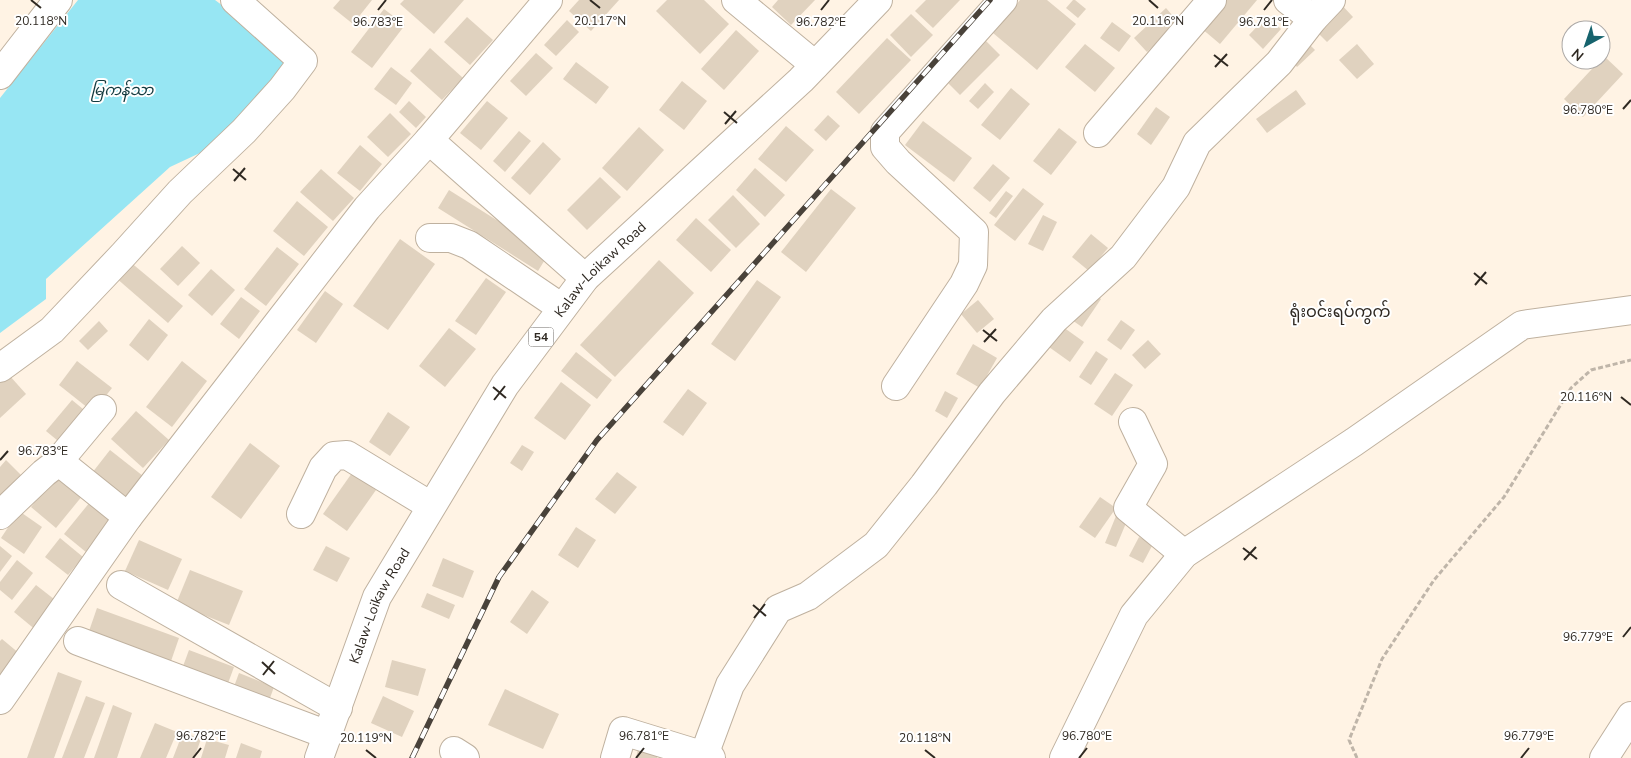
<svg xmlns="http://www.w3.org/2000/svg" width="1631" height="758" font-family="'Nunito Sans','Noto Sans Myanmar',sans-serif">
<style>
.water{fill:#97e6f3}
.building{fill:#e0d2bf}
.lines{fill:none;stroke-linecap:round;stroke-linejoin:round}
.minor-casing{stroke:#bfb19f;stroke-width:30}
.major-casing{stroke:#bfb19f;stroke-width:30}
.path{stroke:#bfb5a9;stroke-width:3;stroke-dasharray:5 2.5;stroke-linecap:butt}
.minor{stroke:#fff;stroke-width:28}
.major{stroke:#fff;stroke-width:28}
.rail-casing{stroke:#49423a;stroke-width:5.5}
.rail{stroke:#fff;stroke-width:4;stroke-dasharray:11;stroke-linecap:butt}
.ticks{fill:none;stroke:#2f2922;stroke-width:2}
.labels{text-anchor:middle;stroke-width:4;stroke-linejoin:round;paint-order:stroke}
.shield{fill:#fff;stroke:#6d6964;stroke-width:1}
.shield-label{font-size:12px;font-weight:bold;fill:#2f2922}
.street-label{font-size:14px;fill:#2f2922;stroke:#fff}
.water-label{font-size:15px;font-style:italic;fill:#133a3f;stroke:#fff}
.quarter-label{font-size:16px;fill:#2f2922;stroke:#fff}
.ticks-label{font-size:12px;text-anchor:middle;fill:#2f2922;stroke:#fff;stroke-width:4;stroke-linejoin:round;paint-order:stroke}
</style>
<rect width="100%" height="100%" fill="#fff3e4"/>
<polygon class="water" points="78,0 215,0 294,59 217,145 170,167 46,279 46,299 0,333 0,98"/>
<g class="building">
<polygon points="340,0 372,0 353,24 333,8"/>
<polygon points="404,0 464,0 434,34 400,4"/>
<polygon points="579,0 619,0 591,31 569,11"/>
<polygon points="667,0 704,0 729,24 700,54 656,11"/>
<polygon points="778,0 815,0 791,25 772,7"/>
<polygon points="926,0 960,0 933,28 915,11"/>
<polygon points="1020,0 1047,0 1076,24 1037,70 993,33"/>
<polygon points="1073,0 1075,0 1086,9 1078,18 1066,8"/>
<polygon points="1215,0 1257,0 1220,44 1195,23"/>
<polygon points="1338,1 1353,17 1327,42 1311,26"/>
<polygon points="1166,8 1179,23 1147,52 1134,38"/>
<polygon points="384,9 405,25 372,68 351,52"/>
<polygon points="911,14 933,35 911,57 890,35"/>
<polygon points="1267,16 1281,29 1263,49 1249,35"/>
<polygon points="467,17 493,40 470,65 444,42"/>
<polygon points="567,20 579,32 556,56 544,45"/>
<polygon points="1112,22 1131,36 1119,52 1100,38"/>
<polygon points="736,30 759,51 724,90 701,69"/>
<polygon points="982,37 1000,55 960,95 942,77"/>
<polygon points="887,38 911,60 859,114 836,92"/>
<polygon points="1305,40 1315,50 1297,67 1288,57"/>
<polygon points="1085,44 1115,68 1095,92 1065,67"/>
<polygon points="1357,44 1374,64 1357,79 1339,60"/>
<polygon points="430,48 463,78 442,100 410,71"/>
<polygon points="536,53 553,68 526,96 510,81"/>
<polygon points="1604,56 1623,74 1583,117 1564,99"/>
<polygon points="576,62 609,87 596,104 563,79"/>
<polygon points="391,67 412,83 396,105 374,89"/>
<polygon points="682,81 707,101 684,130 659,110"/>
<polygon points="985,83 994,92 978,109 969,101"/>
<polygon points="1011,88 1030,104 1000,140 981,125"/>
<polygon points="1296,90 1306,104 1267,133 1256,119"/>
<polygon points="409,101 426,117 416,128 399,112"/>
<polygon points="487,101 508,118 481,150 460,133"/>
<polygon points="1156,107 1170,117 1151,145 1137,134"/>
<polygon points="390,113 411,134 388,157 367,137"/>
<polygon points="828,115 840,126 826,141 814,130"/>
<polygon points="923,121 972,158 954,182 905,145"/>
<polygon points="786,126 814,150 786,182 758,159"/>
<polygon points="639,127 664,150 627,191 602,168"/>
<polygon points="1059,128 1077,142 1051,175 1033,161"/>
<polygon points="519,131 531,141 505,172 493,161"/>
<polygon points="543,142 561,159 530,195 511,178"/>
<polygon points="360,145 382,164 360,191 337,173"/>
<polygon points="993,164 1010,178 990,202 973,188"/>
<polygon points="755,168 785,195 765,217 736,190"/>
<polygon points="321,169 354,198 333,221 300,192"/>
<polygon points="600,177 621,197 587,230 567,210"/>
<polygon points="1023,188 1044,204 1015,241 994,225"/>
<polygon points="831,189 856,208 806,272 781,252"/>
<polygon points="449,190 549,253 538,271 438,208"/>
<polygon points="1006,191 1013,196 996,218 989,213"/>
<polygon points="733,195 760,224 736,248 708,220"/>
<polygon points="297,201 328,227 304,256 273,231"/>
<polygon points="1043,215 1057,222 1043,251 1028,244"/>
<polygon points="696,218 731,250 711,272 676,240"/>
<polygon points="1091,234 1108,248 1089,271 1072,257"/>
<polygon points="400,239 435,264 388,330 353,306"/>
<polygon points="182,246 200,263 178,286 160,269"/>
<polygon points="277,247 299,264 266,306 244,289"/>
<polygon points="659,260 694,293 615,377 580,345"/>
<polygon points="129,261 183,306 168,323 115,277"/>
<polygon points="211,269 235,290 212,316 188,295"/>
<polygon points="486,278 506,292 476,335 455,321"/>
<polygon points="757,280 781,297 735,361 711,344"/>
<polygon points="1088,290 1101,299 1082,327 1069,318"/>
<polygon points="325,291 343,304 316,343 297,330"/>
<polygon points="241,297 260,311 239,339 220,324"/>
<polygon points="978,300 994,319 977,333 961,314"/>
<polygon points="149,319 168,335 148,361 129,345"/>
<polygon points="1121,320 1135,330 1121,350 1107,340"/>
<polygon points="99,321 108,331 88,350 79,341"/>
<polygon points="1063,327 1084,342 1070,362 1049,347"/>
<polygon points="449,328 476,349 445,387 419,366"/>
<polygon points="1148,340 1161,354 1145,369 1132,355"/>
<polygon points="973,344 997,358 980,388 956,374"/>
<polygon points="1096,351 1108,359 1091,385 1079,377"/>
<polygon points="576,352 612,380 597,399 561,371"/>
<polygon points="77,361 112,388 93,412 59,385"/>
<polygon points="182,361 207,381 172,427 146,407"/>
<polygon points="1115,373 1133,385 1112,416 1094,404"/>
<polygon points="9,375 26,394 0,418 0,383"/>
<polygon points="561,382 591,405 565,440 534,418"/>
<polygon points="688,389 707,403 683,436 663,422"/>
<polygon points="945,391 958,398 947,418 935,411"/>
<polygon points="72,400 89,414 63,445 46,431"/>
<polygon points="136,411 169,440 143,468 111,439"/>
<polygon points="388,412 410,427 390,456 369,442"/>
<polygon points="250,443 280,466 241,519 211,497"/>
<polygon points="522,445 534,452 522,471 510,463"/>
<polygon points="110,450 143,476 125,498 92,473"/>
<polygon points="6,460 21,475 0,496 0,467"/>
<polygon points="617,472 637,487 615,514 595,499"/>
<polygon points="352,473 376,490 347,531 323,514"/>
<polygon points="58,474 83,495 56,528 31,507"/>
<polygon points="1100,497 1116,508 1095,538 1079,527"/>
<polygon points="90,502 118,525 92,557 64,534"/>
<polygon points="19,511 42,527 24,554 1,538"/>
<polygon points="1118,511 1129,516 1116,547 1105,543"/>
<polygon points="576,527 596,540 578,568 558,555"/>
<polygon points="1139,537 1153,544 1143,563 1129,556"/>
<polygon points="60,538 83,557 68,575 45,557"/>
<polygon points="139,540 182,559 168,590 125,571"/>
<polygon points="0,546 12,556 0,572"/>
<polygon points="326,546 350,558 337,582 313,570"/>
<polygon points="443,558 474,571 463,598 432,586"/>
<polygon points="17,560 33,573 12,600 0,590 0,582"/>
<polygon points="190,570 243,591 229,625 176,604"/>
<polygon points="36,585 59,603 37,631 14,612"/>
<polygon points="532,590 549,602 527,634 510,622"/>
<polygon points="427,593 455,605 449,619 421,607"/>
<polygon points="97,608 179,638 170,664 88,634"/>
<polygon points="2,639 20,654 2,676 0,674 0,641"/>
<polygon points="189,650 234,667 227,686 182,669"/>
<polygon points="392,660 426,669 418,696 385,687"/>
<polygon points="58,672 82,681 54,758 27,758"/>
<polygon points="239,673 274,687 267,706 232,692"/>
<polygon points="505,689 559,714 543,749 488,725"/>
<polygon points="86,696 105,703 84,758 62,758"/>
<polygon points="383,696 414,711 402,737 371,723"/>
<polygon points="113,705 132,713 117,758 94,758"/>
<polygon points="155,723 177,732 166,758 140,758"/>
<polygon points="183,732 201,739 194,758 173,758"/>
<polygon points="207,739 229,745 225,758 201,758"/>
<polygon points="241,743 262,751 260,758 236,758"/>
<polygon points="638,749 658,753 657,758 636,758"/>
</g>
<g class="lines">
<defs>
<g id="minor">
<polyline points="736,0 815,65"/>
<polyline points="1288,0 1313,19"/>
<polyline points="0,75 58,0"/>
<polyline points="1098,133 1212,0"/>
<polyline points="429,140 585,278"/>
<polyline points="430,238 451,238 469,245 562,308"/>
<polyline points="0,368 52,330 124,254 180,192 244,131 282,89 303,61 235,0"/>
<polyline points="896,386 964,284 973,265 974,232 898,162 885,147 885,132 1003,0"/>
<polyline points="1133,422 1153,464 1128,508 1184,554"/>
<polyline points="57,463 102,409"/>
<polyline points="301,514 323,468 334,456 347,455 431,506"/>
<polyline points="0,515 44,473 57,463 67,468 128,517"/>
<polyline points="121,585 338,708"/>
<polyline points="78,641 328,735"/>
<polyline points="0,700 128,517 367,208 429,140 548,0"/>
<polyline points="454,751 465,758"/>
<polyline points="704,755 730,685 778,609 808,596 876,545 924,485 992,393 1054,320 1123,257 1176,187 1197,143 1279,63 1313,19 1331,0"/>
<polyline points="615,758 623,731 711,758"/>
<polyline points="1064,758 1134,615 1184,554 1354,442 1522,325 1631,310"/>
<polyline points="1604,758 1631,716"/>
</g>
<g id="major">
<path id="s1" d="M319 758 377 597 505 385 585 278 801 80 878 0"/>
</g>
</defs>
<use href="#minor" class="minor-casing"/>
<use href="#major" class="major-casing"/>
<polyline class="path" points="1357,758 1349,740 1382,659 1434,580 1504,497 1571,388 1591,370 1631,360"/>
<use href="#minor" class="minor"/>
<use href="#major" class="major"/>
<defs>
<polyline id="rail" points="412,758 499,577 597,440 990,0"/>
</defs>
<use href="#rail" class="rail-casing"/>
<use href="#rail" class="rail"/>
</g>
<path class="ticks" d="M31 0 41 8M590 0 600 8M1149 0 1158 8M378 10 386 0M821 10 829 0M1264 10 1272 0M1214 55 1228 66M1215 67 1227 54M1623 109 1631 100M724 112 737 123M725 124 736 111M233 169 246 180M234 181 245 168M1474 273 1487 284M1475 285 1486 272M983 330 997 341M984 342 996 329M493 387 506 398M1621 397 1631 405M494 400 505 386M0 460 8 451M1243 548 1257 559M1244 560 1256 547M753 605 766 616M754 618 765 604M1623 637 1631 627M262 662 275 674M263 675 274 661M366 750 376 758M925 750 935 758M193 758 201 748M636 758 644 748M1079 758 1087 748M1521 758 1529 748"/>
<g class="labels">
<rect class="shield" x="528.5" y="327.5" width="25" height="19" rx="4"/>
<g class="shield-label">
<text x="541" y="341">54</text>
</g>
<g class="street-label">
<text dy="5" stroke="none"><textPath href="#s1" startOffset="569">Kalaw-Loikaw Road</textPath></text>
<text dy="5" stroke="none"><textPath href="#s1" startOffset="164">Kalaw-Loikaw Road</textPath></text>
</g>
<g class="water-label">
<text x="122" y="95">မြကန်သာ</text>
</g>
<g class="quarter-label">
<text x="1340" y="317">ရုံးဝင်းရပ်ကွက်</text>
</g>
</g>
<g class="ticks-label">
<text x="41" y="25">20.118°N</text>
<text x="600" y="25">20.117°N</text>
<text x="1158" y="25">20.116°N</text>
<text x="378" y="26">96.783°E</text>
<text x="821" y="26">96.782°E</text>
<text x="1264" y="26">96.781°E</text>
<text x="1588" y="114">96.780°E</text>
<text x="1586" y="401">20.116°N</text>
<text x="43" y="455">96.783°E</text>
<text x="1588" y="641">96.779°E</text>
<text x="201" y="740">96.782°E</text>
<text x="644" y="740">96.781°E</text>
<text x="1087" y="740">96.780°E</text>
<text x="1529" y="740">96.779°E</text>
<text x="366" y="742">20.119°N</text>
<text x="925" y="742">20.118°N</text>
</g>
<g transform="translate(1586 45) rotate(220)"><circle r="24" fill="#ffffff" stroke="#aca9a7"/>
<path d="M0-4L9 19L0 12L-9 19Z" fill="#16636d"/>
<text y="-8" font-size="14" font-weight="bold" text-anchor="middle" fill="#2f2922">N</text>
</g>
</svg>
